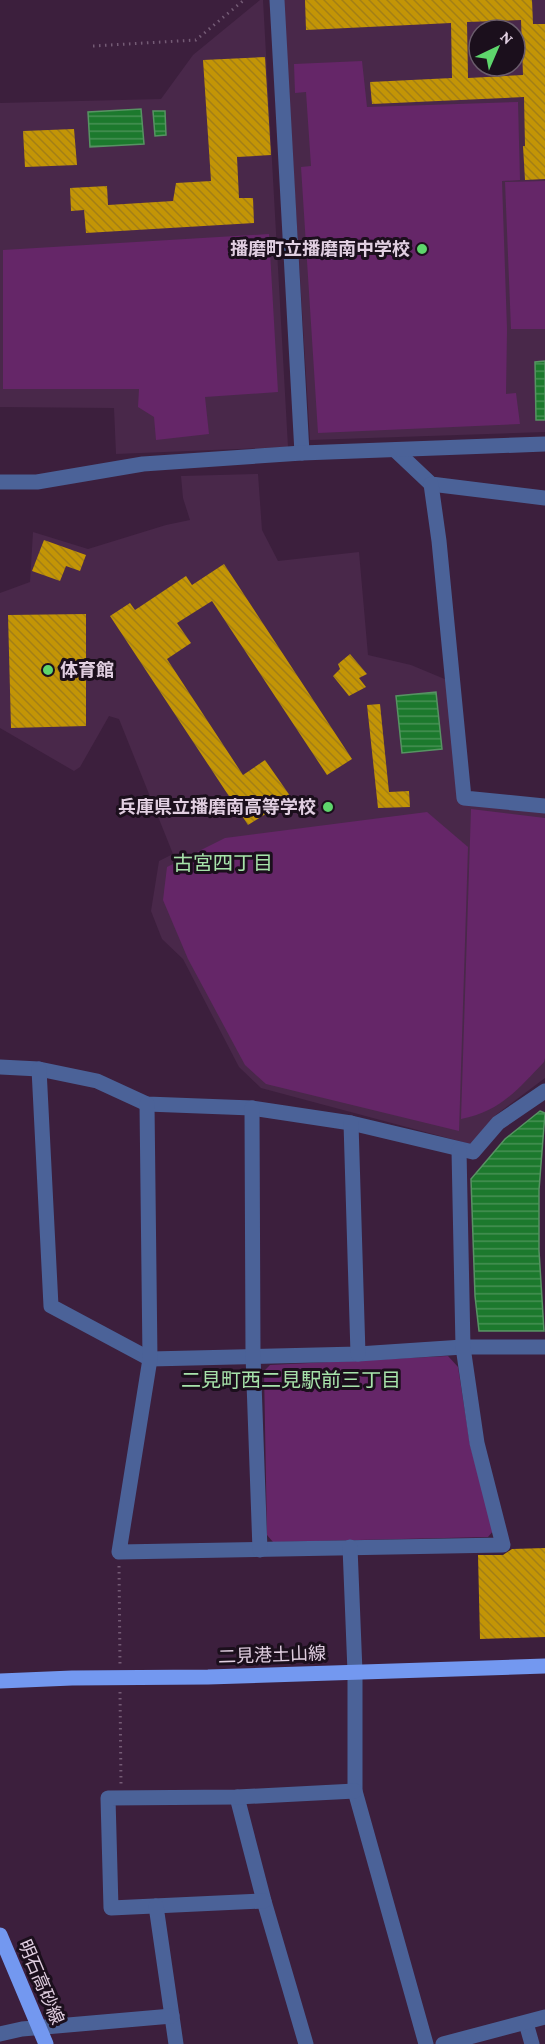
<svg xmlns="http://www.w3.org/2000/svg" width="545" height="2044" font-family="'Crimson Pro','Noto Sans JP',serif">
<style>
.built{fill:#49284a;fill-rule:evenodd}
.green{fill:#652668}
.water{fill:url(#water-rules);stroke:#579363;stroke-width:1.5}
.building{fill:url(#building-back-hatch);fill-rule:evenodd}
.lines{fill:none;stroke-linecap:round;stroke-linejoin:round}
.path{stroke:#745b75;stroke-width:3;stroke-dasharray:1.5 4.5;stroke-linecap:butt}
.minor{stroke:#4b6298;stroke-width:15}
.major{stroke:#7398f0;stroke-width:15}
.poi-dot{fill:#5ed56c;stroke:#1b0f1c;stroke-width:2}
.labels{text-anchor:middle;stroke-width:6;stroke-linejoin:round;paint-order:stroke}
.poi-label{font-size:18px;font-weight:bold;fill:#e1cfe1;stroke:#1b0f1c;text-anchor:end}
.street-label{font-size:18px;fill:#e1cfe1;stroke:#1b0f1c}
.neighbourhood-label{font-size:20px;fill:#a7e3aa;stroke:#1b0f1c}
</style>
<defs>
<pattern id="water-rules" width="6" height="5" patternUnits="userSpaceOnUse" patternTransform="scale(1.5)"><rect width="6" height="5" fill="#1c792d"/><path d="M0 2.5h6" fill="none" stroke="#489155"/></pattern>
<pattern id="building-back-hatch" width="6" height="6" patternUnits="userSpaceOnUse" patternTransform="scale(1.5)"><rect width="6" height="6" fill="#c39506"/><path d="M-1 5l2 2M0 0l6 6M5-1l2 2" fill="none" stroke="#a37f16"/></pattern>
</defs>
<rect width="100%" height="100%" fill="#3c1f3d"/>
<g class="built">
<polygon points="260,0 263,0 288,447 116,454 114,408 0,407 0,103 161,99 193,55"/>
<path d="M283 0H545V432L310 440ZM479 30H515V66H479Z"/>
<polygon points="258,474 262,530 278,561 359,552 368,655 411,665 447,680 459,803 545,812 545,1078 497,1114 470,1144 261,1088 239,1067 183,959 162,939 151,911 159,861 173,854 119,719 109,716 80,767 74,771 0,728 0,593 30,582 33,532 88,549 166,525 190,520 183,498 181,476"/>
</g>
<g class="green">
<polygon points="362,61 367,107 518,102 520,180 502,181 507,329 506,394 516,393 520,424 318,433 301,167 311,166 306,92 295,93 294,64"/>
<polygon points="545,181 545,329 511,329 505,182"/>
<polygon points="269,234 278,392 205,397 209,434 156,440 154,417 138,407 139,389 3,389 3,250"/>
<path d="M471 809 545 818V1058L544 1062C518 1089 500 1112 461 1119Z"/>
<polygon points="427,812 468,847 459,1131 266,1084 245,1065 188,959 163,900 167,867 225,838"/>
<polygon points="448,1356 458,1367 470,1444 493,1531 488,1537 273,1542 267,1535 264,1371 270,1365"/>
</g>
<g class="water">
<polygon points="141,109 144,144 90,147 88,112"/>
<polygon points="153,111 165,111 166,135 155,136"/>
<polygon points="545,361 545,420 536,420 535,362"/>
<polygon points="436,692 442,749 402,753 396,696"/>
<polygon points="540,1111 545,1113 539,1190 539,1251 544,1331 479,1331 475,1296 471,1179 505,1139"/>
</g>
<g class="building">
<path d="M305 0H532L533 24H545V179L525 180 523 146H525L524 97 372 104 370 82 452 78 451 23 306 30ZM521 20 523 75 468 78 467 22Z"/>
<polygon points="265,57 271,155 237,157 239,198 253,198 254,223 86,233 84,210 71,211 70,188 107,186 108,205 173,201 176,183 211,181 203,60"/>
<polygon points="74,129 77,165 25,167 23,131"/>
<polygon points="44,540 86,555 80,571 66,566 60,581 32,571"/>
<polygon points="224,564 352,759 327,775 212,601 177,623 191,643 167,659 243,775 265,760 293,800 274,813 272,810 248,825 110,616 130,603 135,610 186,576 192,585"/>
<polygon points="86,614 86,726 11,728 8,615"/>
<polygon points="350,654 367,674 359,678 366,687 349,696 333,676 340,669 338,664"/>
<polygon points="380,704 389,792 409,791 410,807 378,808 367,705"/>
<polygon points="545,1548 545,1637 480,1639 478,1555 503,1555 512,1549"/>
</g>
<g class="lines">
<g class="path">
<polyline points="93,46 196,40 244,0"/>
<polyline points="119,1566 120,1665"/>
<polyline points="120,1692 121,1785"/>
</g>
<g class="minor">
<polyline points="277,0 302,453"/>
<polyline points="395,450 431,484 545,498"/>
<polyline points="0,482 37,482 143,464 302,453 545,444"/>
<polyline points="431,484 439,541 464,798 545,806"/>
<polyline points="0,1067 39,1069 97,1081 147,1104 252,1108 351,1123 473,1152 498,1123 545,1091"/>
<polyline points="39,1069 51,1306 150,1359 358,1354 463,1347 545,1347"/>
<polyline points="147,1104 150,1359 119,1552 503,1545 477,1443 463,1347 459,1150"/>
<polyline points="252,1108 253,1355 260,1550"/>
<polyline points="351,1123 358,1354"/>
<polyline points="350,1547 355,1672 355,1791 426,2044"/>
<polyline points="237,1797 264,1901 306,2044"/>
<polyline points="264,1901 111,1908 108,1798 237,1797 355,1791"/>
<polyline points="156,1906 176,2044"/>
<polyline points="526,2023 532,2044"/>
<polyline points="0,2034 22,2029 172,2016"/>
<polyline points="443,2044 545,2017"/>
</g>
<g class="major">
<polyline points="0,1681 72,1678 208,1677 545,1666"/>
<polyline points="0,1935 46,2044"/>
</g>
</g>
<g class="poi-dot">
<circle cx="422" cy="249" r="6"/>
<circle cx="48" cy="670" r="6"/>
<circle cx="328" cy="807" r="6"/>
</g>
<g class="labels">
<g class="poi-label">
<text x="410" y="255">播磨町立播磨南中学校</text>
<text x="60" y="676" text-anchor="start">体育館</text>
<text x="316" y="813">兵庫県立播磨南高等学校</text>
</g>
<g class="street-label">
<text transform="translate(272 1655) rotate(-2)" y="6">二見港土山線</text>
<text transform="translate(41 1982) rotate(67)" y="6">明石高砂線</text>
</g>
<g class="neighbourhood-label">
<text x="223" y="870">古宮四丁目</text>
<text x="291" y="1387">二見町西二見駅前三丁目</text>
</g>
</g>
<g transform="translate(497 48) rotate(44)"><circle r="28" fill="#1b0f1c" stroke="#6a5c6b" stroke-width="1.5"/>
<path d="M0-4.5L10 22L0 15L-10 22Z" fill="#5ed56c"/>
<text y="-9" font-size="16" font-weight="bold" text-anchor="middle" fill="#e1cfe1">N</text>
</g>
</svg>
